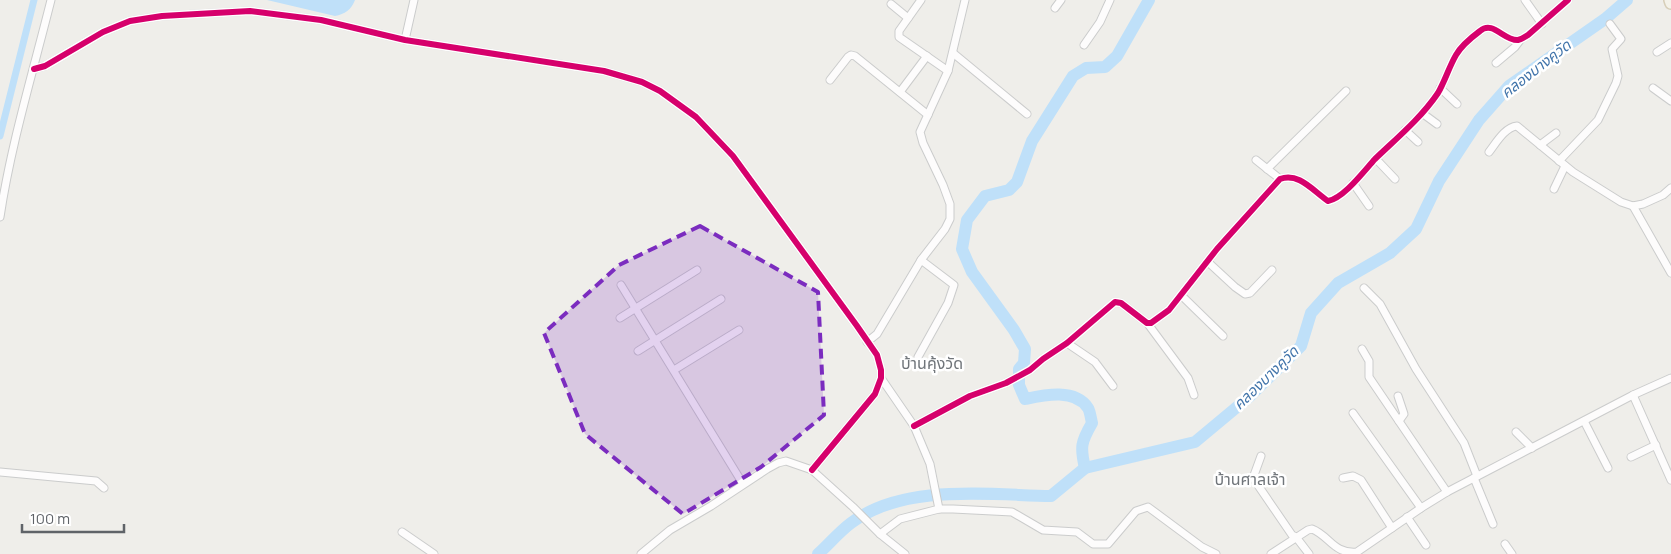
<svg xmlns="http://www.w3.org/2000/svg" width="1671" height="554" font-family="Manrope,'Noto Sans Thai',sans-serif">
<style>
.water{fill:#bfe0f9}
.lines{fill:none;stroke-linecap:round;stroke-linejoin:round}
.canal{stroke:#bfe0f9;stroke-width:7}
.river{stroke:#bfe0f9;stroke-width:12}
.street-casing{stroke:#cbcccc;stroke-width:9}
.primary-casing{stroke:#d7ceb8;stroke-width:14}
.street{stroke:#fdfcfc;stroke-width:7}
.primary{stroke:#f4f2e9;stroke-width:11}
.cycleway-casing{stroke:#fff;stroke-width:9}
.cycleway{stroke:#d6006c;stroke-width:6}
.marked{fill:#7b2cbf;fill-opacity:0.2;stroke:#7b2cbf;stroke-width:4;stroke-dasharray:10 6;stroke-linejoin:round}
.labels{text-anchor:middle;stroke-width:5;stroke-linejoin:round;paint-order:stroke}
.water-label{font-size:15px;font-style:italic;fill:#4174aa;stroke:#fff}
.quarter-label{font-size:16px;fill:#70757a;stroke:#fff}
</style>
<rect width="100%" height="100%" fill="#efeeea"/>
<path class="water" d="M267 0H355C351 10 345 14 335 16Z"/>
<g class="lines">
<polyline class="canal" points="0,136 34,0"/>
<g class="river">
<path d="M1085 468C1080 447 1081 442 1092 423 1091 419 1090 411 1088 408 1075 388 1044 395 1025 399L1019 385V369L1024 363 1025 349 1014 330 972 272 962 249 967 220 985 196 1009 190 1017 182 1032 141 1073 76 1086 68 1105 67 1117 56 1149 0"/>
<path d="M818 554C829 544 839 532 851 523 904 483 989 495 1051 496L1085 468 1195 442 1249 397 1301 346 1311 313 1338 283 1390 253 1416 229 1439 181 1479 120 1509 86 1605 19 1627 0"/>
</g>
<defs>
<g id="street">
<polyline points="921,0 899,31 899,37 948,71"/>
<polyline points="1525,0 1542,24"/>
<polyline points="891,4 908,18"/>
<polyline points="1055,8 1061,0"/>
<polyline points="405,40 414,0"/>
<polyline points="1084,45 1100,22 1110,0"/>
<polyline points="1657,52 1671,43"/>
<polyline points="953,53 1027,114"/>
<polyline points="1496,63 1515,47 1521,39"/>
<polyline points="34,69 45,66 103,32 130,21 162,16 250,11 321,20 405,40 604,71 642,82 660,91 696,117 733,156 857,326 877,355 881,370 881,378 875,394 812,470"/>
<polyline points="830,80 848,57 851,55 855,56 928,115"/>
<polyline points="1440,88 1457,104"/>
<polyline points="1653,88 1671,101"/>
<polyline points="900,92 927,56"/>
<polyline points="1422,113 1437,124"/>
<polyline points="1405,130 1418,142"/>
<polyline points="1540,145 1556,133"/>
<path d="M1489 152C1496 143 1505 127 1517 126L1573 172 1621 202 1633 206 1643 204 1663 195 1671 188"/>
<polyline points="1376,159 1395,179"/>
<polyline points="1256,160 1280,179"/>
<polyline points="1559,161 1598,120 1616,83 1618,76 1612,49 1621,39 1610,24"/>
<polyline points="1267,169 1346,91"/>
<polyline points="1353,183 1369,206"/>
<polyline points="1554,189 1565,166"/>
<polyline points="1633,206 1671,273"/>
<path d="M0 217C11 144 33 72 51 0"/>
<polyline points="1208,262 1235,287 1245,294 1250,293 1272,270"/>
<polyline points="621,285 743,484"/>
<polyline points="1364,288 1380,304 1416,369 1464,443 1477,476"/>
<polyline points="1182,296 1223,336"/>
<polyline points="620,318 697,270"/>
<polyline points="1148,324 1188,378 1194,395"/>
<polyline points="867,342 877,334 921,260 945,229 950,219 950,204 943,185 923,143 920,132 948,71 965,0"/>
<polyline points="1067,343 1095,362 1113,386"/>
<polyline points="1362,349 1369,361 1369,377 1447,492"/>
<polyline points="638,351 721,299"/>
<polyline points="918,357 948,303 954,285 921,260"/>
<polyline points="674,370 739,330"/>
<polyline points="881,378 914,426 930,464 939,509"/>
<polyline points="1633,395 1671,480"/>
<polyline points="1398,396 1404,414 1399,421"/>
<polyline points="1353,413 1421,508"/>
<polyline points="1584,421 1608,468"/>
<path d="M914 426 970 396 1006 383 1030 370 1043 359 1067 343 1115 302 1121 303 1147 323H1151L1169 310 1217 249 1280 179C1299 172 1313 191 1328 201 1344 198 1364 171 1375 159 1397 138 1421 118 1438 93 1445 81 1449 67 1456 55 1461 46 1472 37 1480 31 1493 20 1504 41 1518 40 1522 39 1525 37 1528 35L1568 0"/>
<polyline points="1516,432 1532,448"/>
<polyline points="1261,456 1253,478 1292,535 1296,537 1309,554"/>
<polyline points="1631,457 1656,445"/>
<polyline points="0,472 96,481 104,488"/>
<polyline points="1343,478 1353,476 1361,480 1392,528"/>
<polyline points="1474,478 1493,524"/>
<polyline points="1407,517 1426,545"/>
<polyline points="402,532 434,554"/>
<polyline points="880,534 900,519 939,509 953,509 1012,512 1043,530 1077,532 1093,544 1108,544 1136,511 1148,507 1202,547 1216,554"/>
<polyline points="1505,544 1512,554"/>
<polyline points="641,554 670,530 711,506 767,469 778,463 786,461 812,470 853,507 880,534 905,554"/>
<path d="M1271 554 1308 530 1312 529C1330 536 1333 554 1357 552L1421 508 1447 492 1633 395 1671 378"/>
</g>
<polyline id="primary" points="1670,0 1671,3"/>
</defs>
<use href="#street" class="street-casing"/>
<use href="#primary" class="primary-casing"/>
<use href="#street" class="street"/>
<use href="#primary" class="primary"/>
<defs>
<g id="cycleway">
<polyline points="34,69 45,66 103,32 130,21 162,16 250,11 321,20 405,40 604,71 642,82 660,91 696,117 733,156 857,326 877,355 881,370 881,378 875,394 812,470"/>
<path d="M914 426 970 396 1006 383 1030 370 1043 359 1067 343 1115 302 1121 303 1147 323H1151L1169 310 1217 249 1280 179C1299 172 1313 191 1328 201 1344 198 1364 171 1375 159 1397 138 1421 118 1438 93 1445 81 1449 67 1456 55 1461 46 1472 37 1480 31 1493 20 1504 41 1518 40 1522 39 1525 37 1528 35L1568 0"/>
</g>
</defs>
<use href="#cycleway" class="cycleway-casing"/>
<use href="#cycleway" class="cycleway"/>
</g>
<path class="marked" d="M700 226 818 292 824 415 761 467 683 514 585 434 544 333 619 265Z"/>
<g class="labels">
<g class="water-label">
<text transform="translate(1536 69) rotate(-38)" y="5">คลองบางคูวัด</text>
<text transform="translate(1266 378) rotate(-44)" y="5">คลองบางคูวัด</text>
</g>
<g class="quarter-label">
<text x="932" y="369">บ้านคุ้งวัด</text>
<text x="1250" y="485">บ้านศาลเจ้า</text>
</g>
</g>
<path d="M22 524v8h102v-8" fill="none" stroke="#5f6368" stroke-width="2.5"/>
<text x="30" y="524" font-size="15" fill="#5f6368" stroke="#ffffff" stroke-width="4" paint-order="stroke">100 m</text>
</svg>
